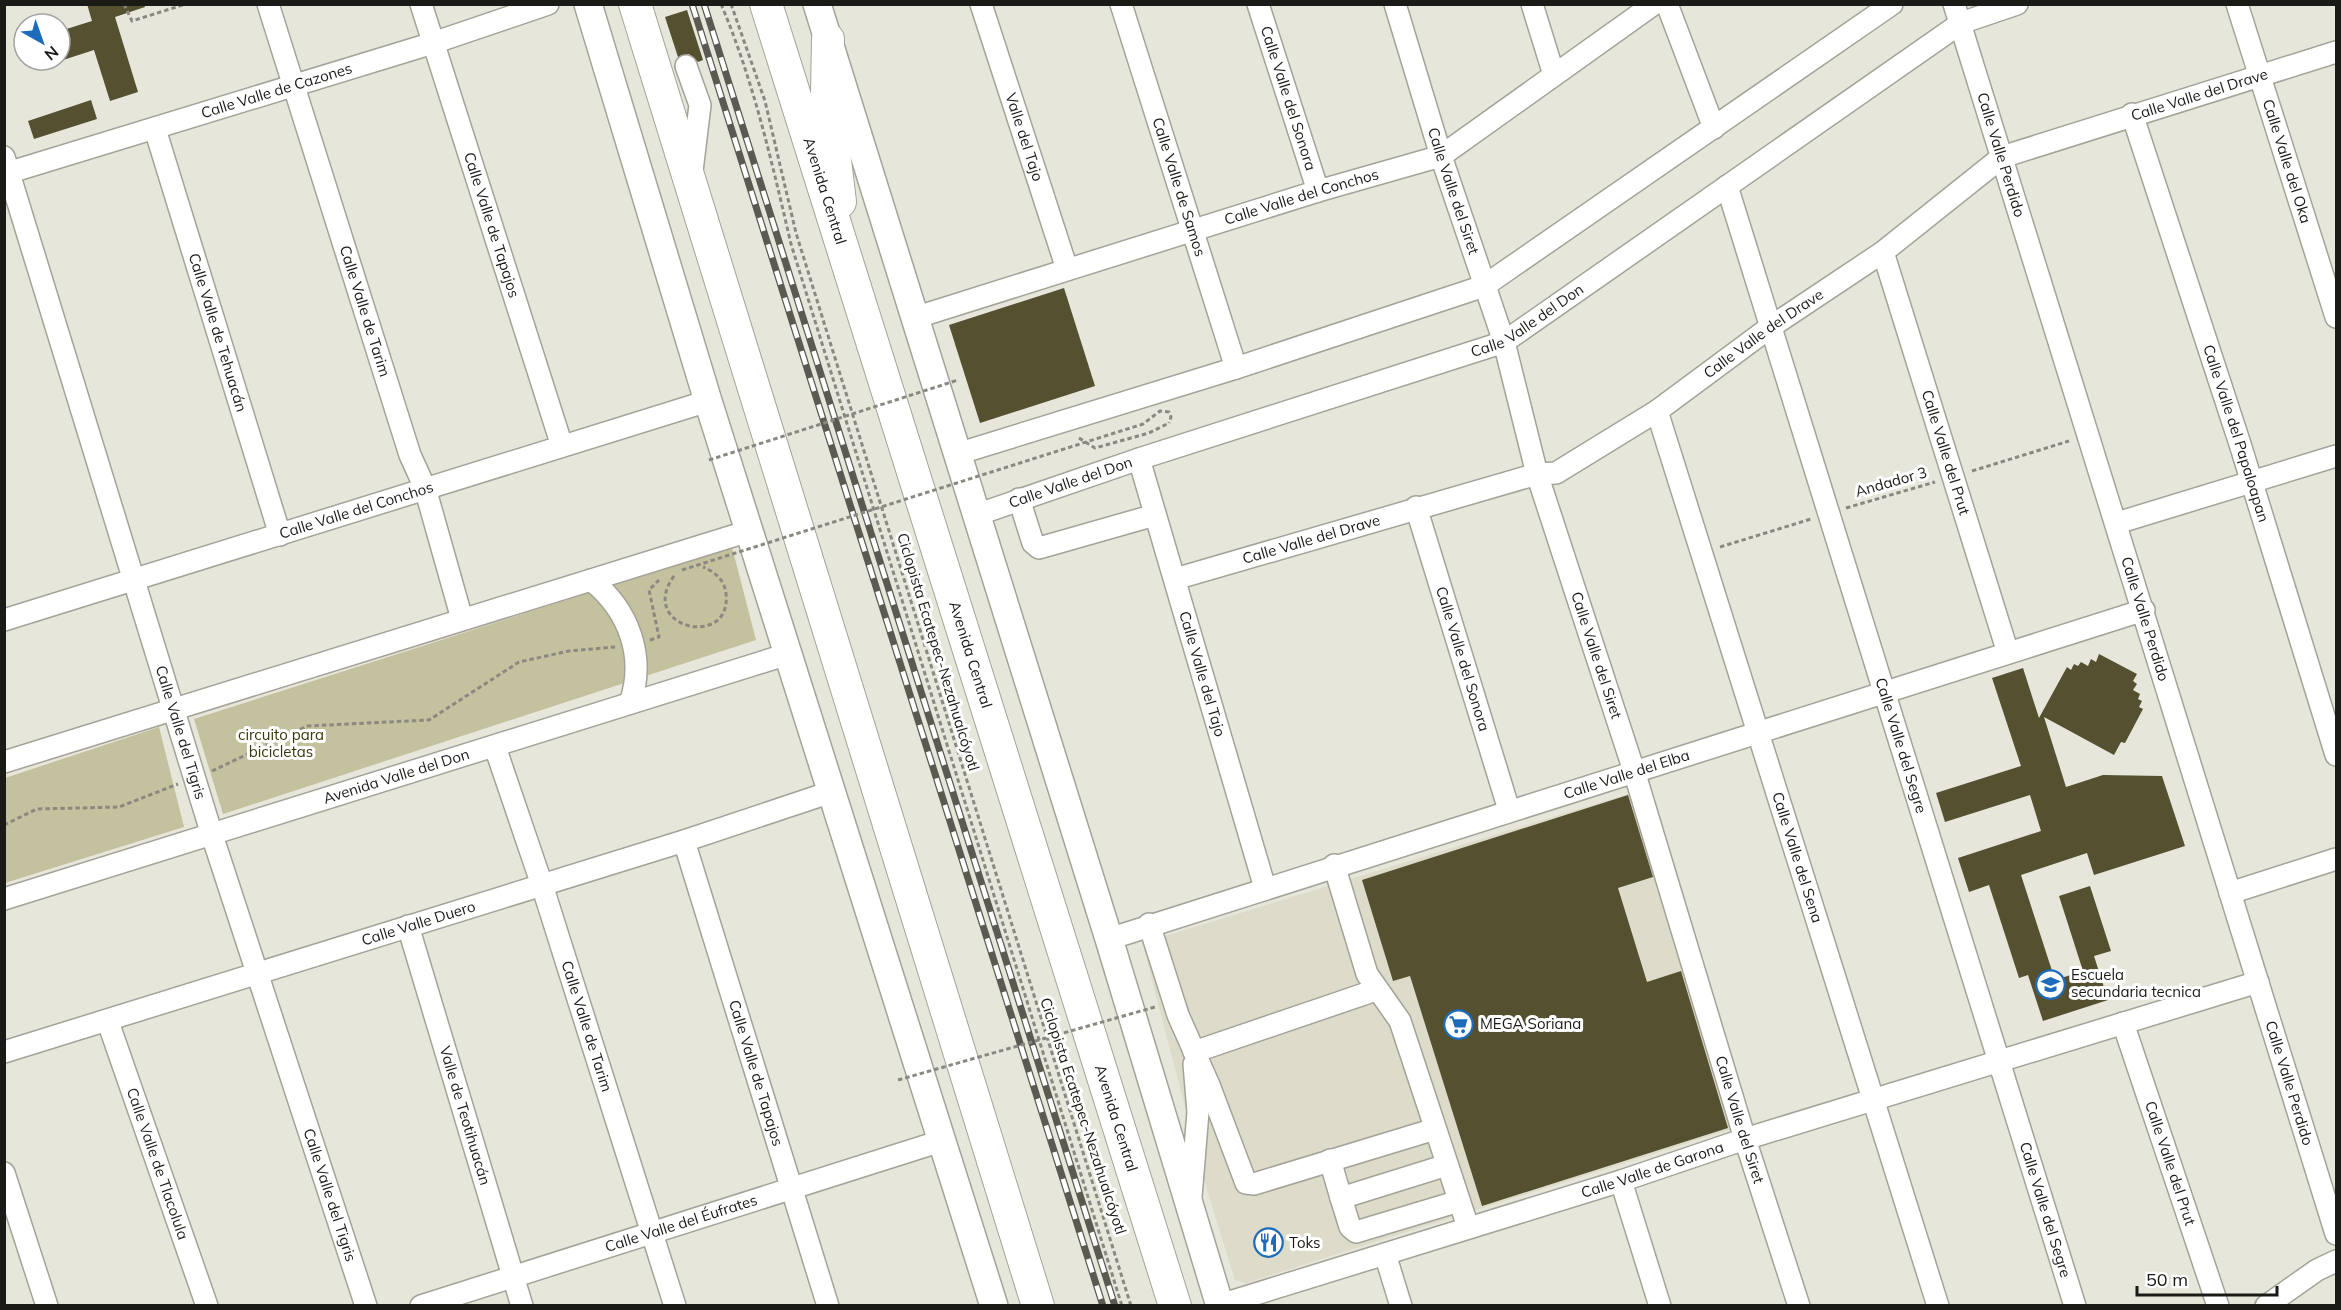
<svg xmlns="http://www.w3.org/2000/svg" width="2341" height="1310" font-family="Mulish,sans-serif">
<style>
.built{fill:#dddbc9}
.green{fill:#c4c19e}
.building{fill:#545030}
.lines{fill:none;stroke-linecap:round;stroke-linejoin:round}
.minor-casing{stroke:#a4a398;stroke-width:24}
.major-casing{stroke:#a4a398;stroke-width:30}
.highway-casing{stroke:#a4a398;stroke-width:34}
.path{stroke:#8a8981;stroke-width:3;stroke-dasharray:4.5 3;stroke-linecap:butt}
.minor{stroke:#fff;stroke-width:21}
.major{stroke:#fff;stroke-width:27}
.highway{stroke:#fff;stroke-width:32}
.rail-casing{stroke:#5a5a53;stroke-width:7}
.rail{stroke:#fff;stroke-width:4.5;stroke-dasharray:14;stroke-linecap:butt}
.path-bridge{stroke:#8a8981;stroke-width:3;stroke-dasharray:4.5 3;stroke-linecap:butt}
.labels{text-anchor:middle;stroke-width:6;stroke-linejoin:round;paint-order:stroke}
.street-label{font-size:15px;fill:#1a1a16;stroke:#fff}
.park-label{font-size:15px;fill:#3c3709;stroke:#fff}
.poi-label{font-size:15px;fill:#1a1a16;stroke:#fff;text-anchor:start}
</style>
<rect width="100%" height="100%" fill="#e7e6db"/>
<polygon class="built" points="1631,793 1735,1128 1246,1283 1235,1280 1206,1187 1144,950 1149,941"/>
<g class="green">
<polygon points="732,547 756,640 223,814 194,719"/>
<polygon points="159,727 184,827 5,883 5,778"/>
</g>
<g class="building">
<polygon points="87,4 144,4 145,7 115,17 138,92 110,101 94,50 60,61 60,31 92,21"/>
<polygon points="687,10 703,60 698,62 689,54 678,57 665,17"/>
<polygon points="91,100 97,119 34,139 28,121"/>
<polygon points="1064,288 1095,386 980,423 949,325"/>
<polygon points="2099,654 2137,674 2133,681 2137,684 2133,690 2140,694 2138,699 2142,701 2139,707 2143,709 2125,743 2121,742 2114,755 2044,717 2066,787 2103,775 2162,776 2185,846 2094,875 2087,853 2021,875 2055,980 2083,971 2059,896 2090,886 2111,951 2094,956 2108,1000 2043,1021 2028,975 2019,978 1989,885 1969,892 1958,858 2041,831 2030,795 1945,822 1936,793 2021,766 1992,678 2023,668 2039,718 2067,667 2071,670 2074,664 2078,666 2081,662 2088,666 2091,659 2096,662"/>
<polygon points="1628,795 1653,877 1618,888 1647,982 1681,971 1728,1128 1482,1206 1410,976 1393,981 1362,880"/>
</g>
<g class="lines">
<defs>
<g id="minor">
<path id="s1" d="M268 4 410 455 425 488 462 619"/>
<path id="s2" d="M421 4 562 446"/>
<path id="s3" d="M981 4 1067 269"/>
<path id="s4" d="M1121 4 1236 368"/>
<path id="s5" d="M1258 4 1318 191"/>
<path id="s6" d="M1395 4 1441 156 1504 342 1537 474 1634 771 1745 1139 1799 1306"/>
<polyline points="1532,4 1554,75"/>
<polyline points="1667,4 1714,128"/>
<path id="s7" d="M1954 4 2336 1234"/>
<path id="s8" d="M2237 4 2336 317"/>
<polyline points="686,66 700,105 692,171"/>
<path id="s9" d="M2132 114 2240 444 2336 755"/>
<path id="s10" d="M155 129 280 535"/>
<path id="s11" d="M4 157 212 835 366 1306"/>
<path id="s12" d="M4 174 433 43 548 4"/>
<path id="s13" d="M1727 186 2075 1306"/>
<path id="s14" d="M1883 252 2008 653"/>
<path id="s15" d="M914 318 1318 191 1441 156 1654 4"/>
<path id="s16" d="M1657 411 1938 1306"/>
<polyline points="957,454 1236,368 1484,286 1892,4"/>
<path id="s17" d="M1139 459 1265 888"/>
<polyline points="1019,499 1033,543 1039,548 1155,515"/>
<path id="s18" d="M1416 507 1509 810"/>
<path id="s19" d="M976 515 1139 459 1504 342 1961 23 2017 4"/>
<polyline points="2117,523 2336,456"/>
<path id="s20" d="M1175 579 1537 474 1556 473 1657 411 1769 328 1883 252 2002 157 2336 52"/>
<path d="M591 580C629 610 646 657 630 703"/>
<path id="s21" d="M4 620 708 401"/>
<path id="s22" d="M495 747 542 885 675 1306"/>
<polyline points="4,762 749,531"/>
<path id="s23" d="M684 841 828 1306"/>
<polyline points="1334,865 1367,974 1400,1021 1468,1227"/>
<polyline points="2230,893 2336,859"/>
<path id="s24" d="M4 899 788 654"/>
<polyline points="1149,924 1178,1015 1209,1085 1246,1183 1254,1184 1435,1129"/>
<path id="s25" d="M408 926 522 1306"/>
<path id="s26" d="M1109 939 2144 610"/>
<path id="s27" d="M108 1022 207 1306"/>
<path id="s28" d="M2123 1023 2218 1306"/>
<path id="s29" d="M4 1052 684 841 831 792"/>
<polyline points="1194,1052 1376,990"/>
<polyline points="1330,1160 1341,1198 1447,1165"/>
<polyline points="4,1173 47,1306"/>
<polyline points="1621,1181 1660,1306"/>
<polyline points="1191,1197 1198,1112 1194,1064"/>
<polyline points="1341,1198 1350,1227 1356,1232 1459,1201"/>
<polyline points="1385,1254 1401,1306"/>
<path id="s30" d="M1220 1305 1621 1181 1745 1139 2258 982"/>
<path id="s31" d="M421 1306 941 1141"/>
<polyline points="2266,1306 2317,1270 2336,1261"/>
</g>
<g id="major">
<polyline points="588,4 708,401 994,1306"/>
<polyline points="817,4 1109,939 1220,1306"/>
</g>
<g id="highway">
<polyline points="635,4 1038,1306"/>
<path id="s32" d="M766 4 1175 1306"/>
<polyline points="828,39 827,93 840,202"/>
</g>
</defs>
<use href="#minor" class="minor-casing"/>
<use href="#major" class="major-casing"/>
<use href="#highway" class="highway-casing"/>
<g class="path">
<polyline points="124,4 132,21 186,4"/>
<path d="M721 4C754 82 772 163 791 244L1122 1306"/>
<polyline points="731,4 765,101 796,233 1131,1306"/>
<polyline points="1079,438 1095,448 1149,433 1169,423"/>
<polyline points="1972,471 2069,441"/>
<polyline points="1846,508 1935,482"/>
<polyline points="1720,547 1811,519"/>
<path d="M674 576C636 628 732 650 726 594 725 580 715 572 703 567"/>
<polyline points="650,640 659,637 649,590 659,580"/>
<polyline points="212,771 307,726 429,720 519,662 569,651 615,647"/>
<polyline points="4,825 37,809 119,807 178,784"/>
</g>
<use href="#minor" class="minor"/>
<use href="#major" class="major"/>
<use href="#highway" class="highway"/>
<defs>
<g id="rail">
<polyline points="692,4 1103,1306"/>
<polyline points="704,4 1115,1306"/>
</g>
</defs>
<use href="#rail" class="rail-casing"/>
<use href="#rail" class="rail"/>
<g class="path-bridge">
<polyline points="709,460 958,380"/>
<polyline points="682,570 1143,424 1160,411 1169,412 1171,417 1169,423"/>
<polyline points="898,1080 1155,1007"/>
</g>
</g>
<defs>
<symbol id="school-ring" viewBox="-11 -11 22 22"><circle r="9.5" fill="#fff" stroke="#1c6cbb" stroke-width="1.5"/><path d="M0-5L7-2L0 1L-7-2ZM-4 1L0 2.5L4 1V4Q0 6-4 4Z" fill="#1c6cbb"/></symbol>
<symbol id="supermarket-ring" viewBox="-11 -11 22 22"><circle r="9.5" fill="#fff" stroke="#1c6cbb" stroke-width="1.5"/><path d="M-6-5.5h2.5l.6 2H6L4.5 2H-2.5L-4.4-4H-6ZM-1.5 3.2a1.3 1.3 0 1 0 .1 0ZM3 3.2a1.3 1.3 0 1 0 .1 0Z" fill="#1c6cbb"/></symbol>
<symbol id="restaurant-ring" viewBox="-11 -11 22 22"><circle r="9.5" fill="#fff" stroke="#1c6cbb" stroke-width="1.5"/><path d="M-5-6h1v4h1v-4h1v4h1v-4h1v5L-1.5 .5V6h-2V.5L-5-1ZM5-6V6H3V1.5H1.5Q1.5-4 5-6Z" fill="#1c6cbb"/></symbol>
</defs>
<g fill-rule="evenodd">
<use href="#school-ring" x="2034" y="968" width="33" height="33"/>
<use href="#supermarket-ring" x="1442" y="1008" width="33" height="33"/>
<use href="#restaurant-ring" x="1252" y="1226" width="33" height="33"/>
</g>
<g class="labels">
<g class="street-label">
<text dy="5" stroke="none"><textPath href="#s12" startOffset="285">Calle Valle de Cazones</textPath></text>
<text dy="5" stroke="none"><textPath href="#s20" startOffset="1150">Calle Valle del Drave</textPath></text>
<text dy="5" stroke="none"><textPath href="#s5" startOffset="99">Calle Valle del Sonora</textPath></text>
<text dy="5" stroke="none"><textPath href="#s3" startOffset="140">Valle del Tajo</textPath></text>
<text dy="5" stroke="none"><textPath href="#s7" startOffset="158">Calle Valle Perdido</textPath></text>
<text dy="5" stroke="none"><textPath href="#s8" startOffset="165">Calle Valle del Oka</textPath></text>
<text dy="5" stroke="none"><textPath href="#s4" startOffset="192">Calle Valle de Samos</textPath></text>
<text dy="5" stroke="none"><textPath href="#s6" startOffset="196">Calle Valle del Siret</textPath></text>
<text dy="5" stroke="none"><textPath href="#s32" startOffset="196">Avenida Central</textPath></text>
<text dy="5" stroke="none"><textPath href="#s15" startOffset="406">Calle Valle del Conchos</textPath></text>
<text dy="5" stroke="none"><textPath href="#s2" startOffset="232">Calle Valle de Tapajos</textPath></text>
<text dy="5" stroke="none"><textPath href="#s1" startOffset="322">Calle Valle de Tarim</textPath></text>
<text dy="5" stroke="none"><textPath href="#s19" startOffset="586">Calle Valle del Don</textPath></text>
<text dy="5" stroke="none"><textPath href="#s10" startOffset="213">Calle Valle de Tehuacán</textPath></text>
<text dy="5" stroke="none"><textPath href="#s20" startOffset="646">Calle Valle del Drave</textPath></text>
<text dy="5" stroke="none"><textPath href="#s9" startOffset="336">Calle Valle del Papaloapan</textPath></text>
<text dy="5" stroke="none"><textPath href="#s14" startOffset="210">Calle Valle del Prut</textPath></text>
<text dy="5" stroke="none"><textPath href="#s19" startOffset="100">Calle Valle del Don</textPath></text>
<text transform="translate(1891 482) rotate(-16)" y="5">Andador 3</text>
<text dy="5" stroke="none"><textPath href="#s21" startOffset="369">Calle Valle del Conchos</textPath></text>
<text dy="5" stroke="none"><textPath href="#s20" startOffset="142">Calle Valle del Drave</textPath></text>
<text dy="5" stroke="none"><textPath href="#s7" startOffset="644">Calle Valle Perdido</textPath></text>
<text transform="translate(938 652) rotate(73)" y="5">Ciclopista Ecatepec-Nezahualcóyotl</text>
<text dy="5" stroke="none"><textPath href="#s32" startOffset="682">Avenida Central</textPath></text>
<text dy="5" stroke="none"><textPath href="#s6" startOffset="682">Calle Valle del Siret</textPath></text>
<text dy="5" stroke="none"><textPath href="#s18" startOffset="159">Calle Valle del Sonora</textPath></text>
<text dy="5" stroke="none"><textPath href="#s17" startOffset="224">Calle Valle del Tajo</textPath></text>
<text dy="5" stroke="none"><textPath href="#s11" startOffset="602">Calle Valle del Tigris</textPath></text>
<text dy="5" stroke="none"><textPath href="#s13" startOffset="586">Calle Valle del Segre</textPath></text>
<text dy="5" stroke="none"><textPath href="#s26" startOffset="543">Calle Valle del Elba</textPath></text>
<text dy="5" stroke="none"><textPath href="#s24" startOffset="411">Avenida Valle del Don</textPath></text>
<text dy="5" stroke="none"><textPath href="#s16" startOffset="468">Calle Valle del Sena</textPath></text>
<text dy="5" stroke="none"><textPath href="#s29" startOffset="434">Calle Valle Duero</textPath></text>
<text dy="5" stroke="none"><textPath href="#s22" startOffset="294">Calle Valle de Tarim</textPath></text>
<text dy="5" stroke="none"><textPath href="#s23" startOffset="243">Calle Valle de Tapajos</textPath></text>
<text dy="5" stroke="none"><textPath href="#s7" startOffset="1130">Calle Valle Perdido</textPath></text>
<text dy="5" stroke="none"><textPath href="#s25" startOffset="198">Valle de Teotihuacán</textPath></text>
<text transform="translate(1083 1116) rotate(72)" y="5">Ciclopista Ecatepec-Nezahualcóyotl</text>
<text dy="5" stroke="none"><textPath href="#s32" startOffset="1168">Avenida Central</textPath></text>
<text dy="5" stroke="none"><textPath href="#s6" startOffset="1168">Calle Valle del Siret</textPath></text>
<text dy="5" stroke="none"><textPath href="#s27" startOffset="150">Calle Valle de Tlacolula</textPath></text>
<text dy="5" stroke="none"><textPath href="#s28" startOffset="148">Calle Valle del Prut</textPath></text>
<text dy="5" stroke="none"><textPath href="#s30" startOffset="453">Calle Valle de Garona</textPath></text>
<text dy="5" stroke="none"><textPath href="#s11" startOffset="1088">Calle Valle del Tigris</textPath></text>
<text dy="5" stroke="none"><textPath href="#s13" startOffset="1072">Calle Valle del Segre</textPath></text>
<text dy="5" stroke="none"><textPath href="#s31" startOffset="273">Calle Valle del Éufrates</textPath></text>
</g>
<g class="park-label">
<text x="281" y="740">circuito para<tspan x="281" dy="17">bicicletas</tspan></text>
</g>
<g class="poi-label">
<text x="2071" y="980">Escuela<tspan x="2071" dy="17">secundaria tecnica</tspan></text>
<text x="1480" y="1029">MEGA Soriana</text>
<text x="1289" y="1248">Toks</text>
</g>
</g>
<rect width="2341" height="1310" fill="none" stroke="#1a1a16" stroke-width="12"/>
<g transform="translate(42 42) rotate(140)"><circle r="28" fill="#ffffff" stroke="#a3a3a2" stroke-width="1.5"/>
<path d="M0-4.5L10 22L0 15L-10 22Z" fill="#1c6cbb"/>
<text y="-9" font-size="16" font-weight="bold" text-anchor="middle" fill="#1a1a16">N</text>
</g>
<path d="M2137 1286v9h140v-9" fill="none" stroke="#1a1a16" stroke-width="3"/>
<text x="2146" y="1286" font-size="18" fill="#1a1a16" stroke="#ffffff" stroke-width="4.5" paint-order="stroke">50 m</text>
</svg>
